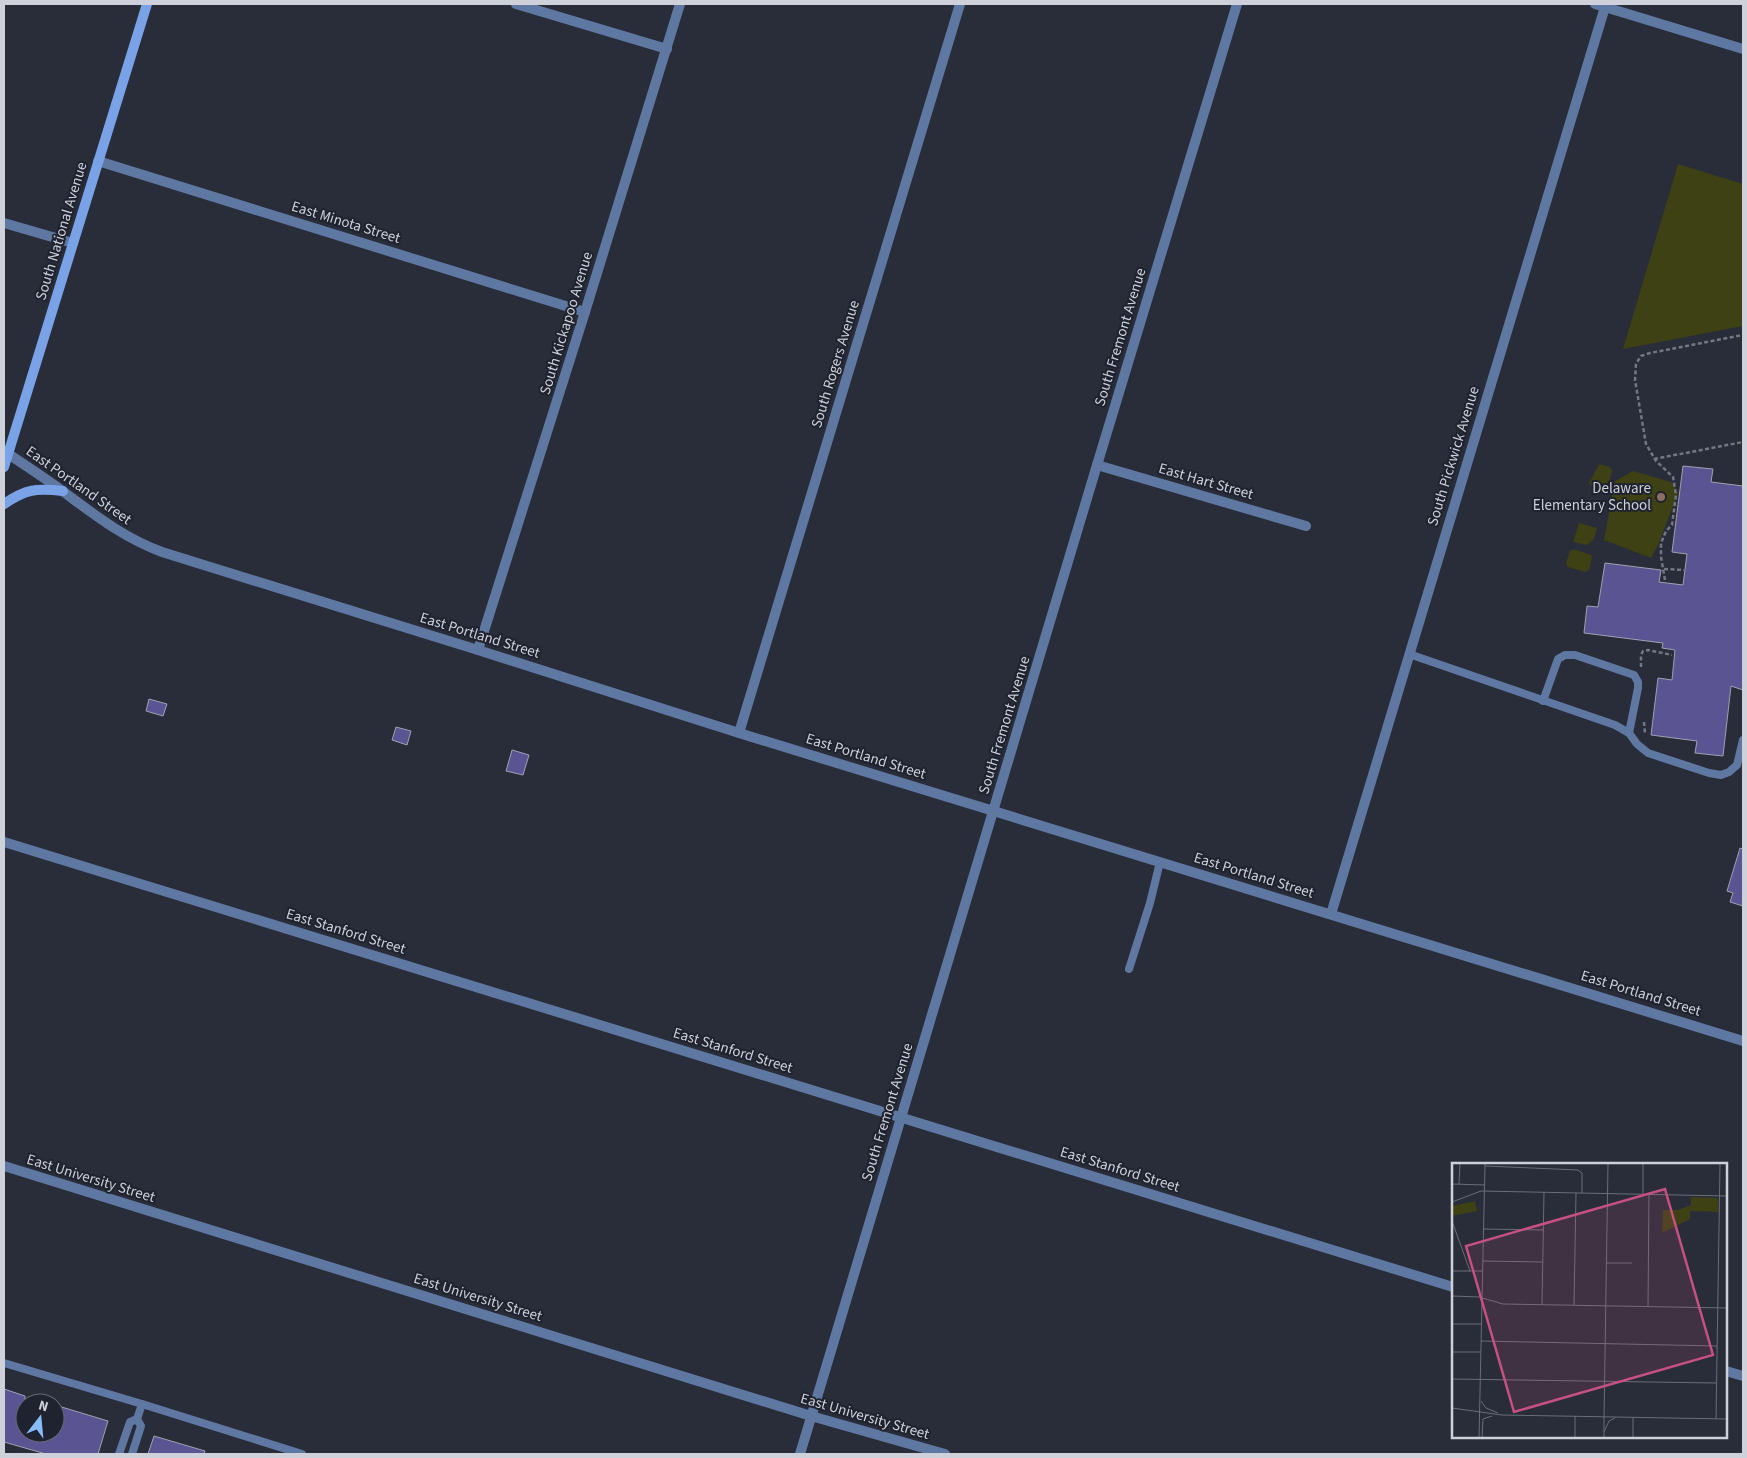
<svg xmlns="http://www.w3.org/2000/svg" width="1747" height="1458" font-family="'Source Sans 3',sans-serif">
<style>
.green{fill:#3d4113}
.building{fill:#5a5493;stroke:#a1a1b1}
.lines{fill:none;stroke-linecap:round;stroke-linejoin:round}
.path{stroke:#747782;stroke-width:2.5;stroke-dasharray:4 2.5;stroke-linecap:butt}
.service{stroke:#5f78a2;stroke-width:8}
.minor{stroke:#5f78a2;stroke-width:10}
.tertiary{stroke:#5f78a2;stroke-width:10}
.secondary{stroke:#7aa2e6;stroke-width:10}
.education-dot{fill:#8d6e63;stroke:#1f222f;stroke-width:2}
.labels{text-anchor:middle;stroke-width:4;stroke-linejoin:round;paint-order:stroke}
.street-label{font-size:15px;fill:#ced1d9;stroke:#1f222f}
.poi-label{font-size:15px;fill:#ced1d9;stroke:#1f222f;text-anchor:end}
.inset-road{fill:none;stroke:#6b6e79;stroke-width:1}
.view{fill:#c65081;fill-opacity:0.15;stroke:#c65081;stroke-width:2.5}
.inset-edge{fill:none;stroke:#ced1d9;stroke-width:2.5}
</style>
<rect width="100%" height="100%" fill="#292c39"/>
<g class="green">
<polygon points="1678,164 1743,184 1743,326 1623,349"/>
<path d="M1599 464 1610 467 1612 471C1611 483 1599 498 1589 483Z"/>
<polygon points="1633,471 1671,482 1678,493 1658,545 1651,558 1604,540 1615,481"/>
<polygon points="1579,523 1597,528 1594,539 1587,545 1573,542"/>
<polygon points="1573,549 1591,555 1592,557 1589,570 1585,572 1568,567 1566,563 1570,551"/>
</g>
<g class="building">
<polygon points="1683,466 1713,469 1711,482 1743,486 1743,690 1731,686 1723,756 1695,753 1697,741 1651,735 1658,678 1672,680 1675,650 1662,648 1663,643 1584,633 1587,606 1598,607 1605,563 1661,570 1659,582 1683,585 1687,554 1672,552"/>
<polygon points="149,699 167,704 163,716 146,711"/>
<polygon points="396,727 411,731 407,745 392,740"/>
<polygon points="512,750 529,755 523,775 506,771"/>
<polygon points="1740,848 1743,849 1743,906 1730,902 1733,893 1727,891"/>
<polygon points="4,1389 25,1396 25,1433 55,1433 55,1405 108,1421 98,1454 46,1454 4,1442"/>
<polygon points="154,1436 205,1451 204,1454 148,1454"/>
</g>
<g class="lines">
<g class="path">
<polyline points="1654,459 1743,442"/>
<polyline points="1664,569 1684,570"/>
<polyline points="1665,580 1661,557 1661,543 1666,531 1672,525 1676,495 1673,477 1656,461 1646,444 1635,380 1636,364 1641,356 1650,353 1743,335"/>
<polyline points="1641,667 1641,655 1643,651 1648,650 1672,655"/>
<polyline points="1644,722 1645,734"/>
</g>
<g class="service">
<polyline points="1409,654 1615,725 1629,733 1637,744 1648,753 1709,773 1721,775 1729,772 1737,765 1743,740"/>
<polyline points="1543,701 1558,659 1565,655 1575,655 1634,675 1638,682 1638,688 1629,733"/>
<polyline points="1129,969 1150,903 1160,862"/>
<polyline points="4,1363 142,1404"/>
<polyline points="137,1419 142,1404 302,1454"/>
<polyline points="119,1454 130,1422 137,1419 141,1426 132,1454"/>
</g>
<g class="minor">
<polyline points="516,4 667,49"/>
<polyline points="98,161 585,312"/>
<polyline points="4,223 73,243"/>
<path d="M4 451C23 464 42 476 61 490 95 515 122 537 162 552L478 650 739 733 1743 1041"/>
<polyline points="1097,465 1306,526"/>
<polyline points="478,650 585,312 680,4"/>
<polyline points="739,733 960,4"/>
<polyline points="4,842 1453,1287"/>
<polyline points="1331,914 1605,7"/>
<polyline points="4,1166 811,1416 945,1454"/>
<polyline points="1726,1371 1743,1376"/>
</g>
<g class="tertiary">
<polyline points="1595,4 1743,49"/>
<polyline points="800,1454 1097,465 1237,4"/>
</g>
<g class="secondary">
<polyline points="4,467 147,4"/>
<path d="M4 504C26 489 36 488 63 491"/>
</g>
</g>
<circle class="education-dot" cx="1661" cy="497" r="5"/>
<g class="labels">
<g class="street-label">
<text transform="translate(346 222) rotate(17)" y="5">East Minota Street</text>
<text transform="translate(61 231) rotate(-73)" y="5">South National Avenue</text>
<text transform="translate(566 323) rotate(-73)" y="5">South Kickapoo Avenue</text>
<text transform="translate(1120 337) rotate(-73)" y="5">South Fremont Avenue</text>
<text transform="translate(835 364) rotate(-73)" y="5">South Rogers Avenue</text>
<text transform="translate(1453 456) rotate(-73)" y="5">South Pickwick Avenue</text>
<text transform="translate(1206 481) rotate(16)" y="5">East Hart Street</text>
<text transform="translate(79 485) rotate(35)" y="5">East Portland Street</text>
<text transform="translate(480 635) rotate(17)" y="5">East Portland Street</text>
<text transform="translate(1004 725) rotate(-73)" y="5">South Fremont Avenue</text>
<text transform="translate(866 756) rotate(17)" y="5">East Portland Street</text>
<text transform="translate(1254 875) rotate(17)" y="5">East Portland Street</text>
<text transform="translate(346 931) rotate(17)" y="5">East Stanford Street</text>
<text transform="translate(1641 993) rotate(17)" y="5">East Portland Street</text>
<text transform="translate(733 1050) rotate(17)" y="5">East Stanford Street</text>
<text transform="translate(887 1112) rotate(-73)" y="5">South Fremont Avenue</text>
<text transform="translate(1120 1169) rotate(17)" y="5">East Stanford Street</text>
<text transform="translate(91 1178) rotate(17)" y="5">East University Street</text>
<text transform="translate(478 1297) rotate(17)" y="5">East University Street</text>
<text transform="translate(865 1416) rotate(16)" y="5">East University Street</text>
</g>
<g class="poi-label">
<text x="1651" y="493">Delaware<tspan x="1651" dy="17">Elementary School</tspan></text>
</g>
</g>
<g transform="translate(1452 1163)">
<rect width="275" height="275" fill="#292c39"/>
<path d="M239 34 266 35V49L238 48V56L210 70 211 47H226L239 42ZM23 38 25 48 0 53V43Z" fill="#3d4113"/>
<path class="inset-road" d="M33 3 126 7 130 10V30M0 21 33 22M7 21 8 0M191 31V0M0 39 29 28 275 33M0 58 18 108M31 66 92 67M31 98 91 99M154 100H180M0 108H30M0 133 27 134 51 141 275 145M90 141 92 29M122 142 124 30M196 144 197 31M0 161H29M29 178 265 183M0 189H29M0 216 264 220M29 238 34 245 46 250M0 245 50 252 275 256M152 254 156 0M264 256 268 0M152 269 157 258 163 255M27 275 33 0M30 275 31 256 40 253M123 275V253M152 275V254M181 275V254"/>
<path class="view" d="M213 26 261 192 62 249 14 83Z"/>
<rect width="275" height="275" class="inset-edge"/>
</g>
<rect width="1747" height="1458" fill="none" stroke="#ced1d9" stroke-width="10"/>
<g transform="translate(40 1418) rotate(16)"><circle r="24" fill="#1f222f" stroke="#656873"/>
<path d="M0-4L9 19L0 12L-9 19Z" fill="#87bbfc"/>
<text y="-8" font-size="14" font-weight="bold" text-anchor="middle" fill="#ced1d9">N</text>
</g>
</svg>
